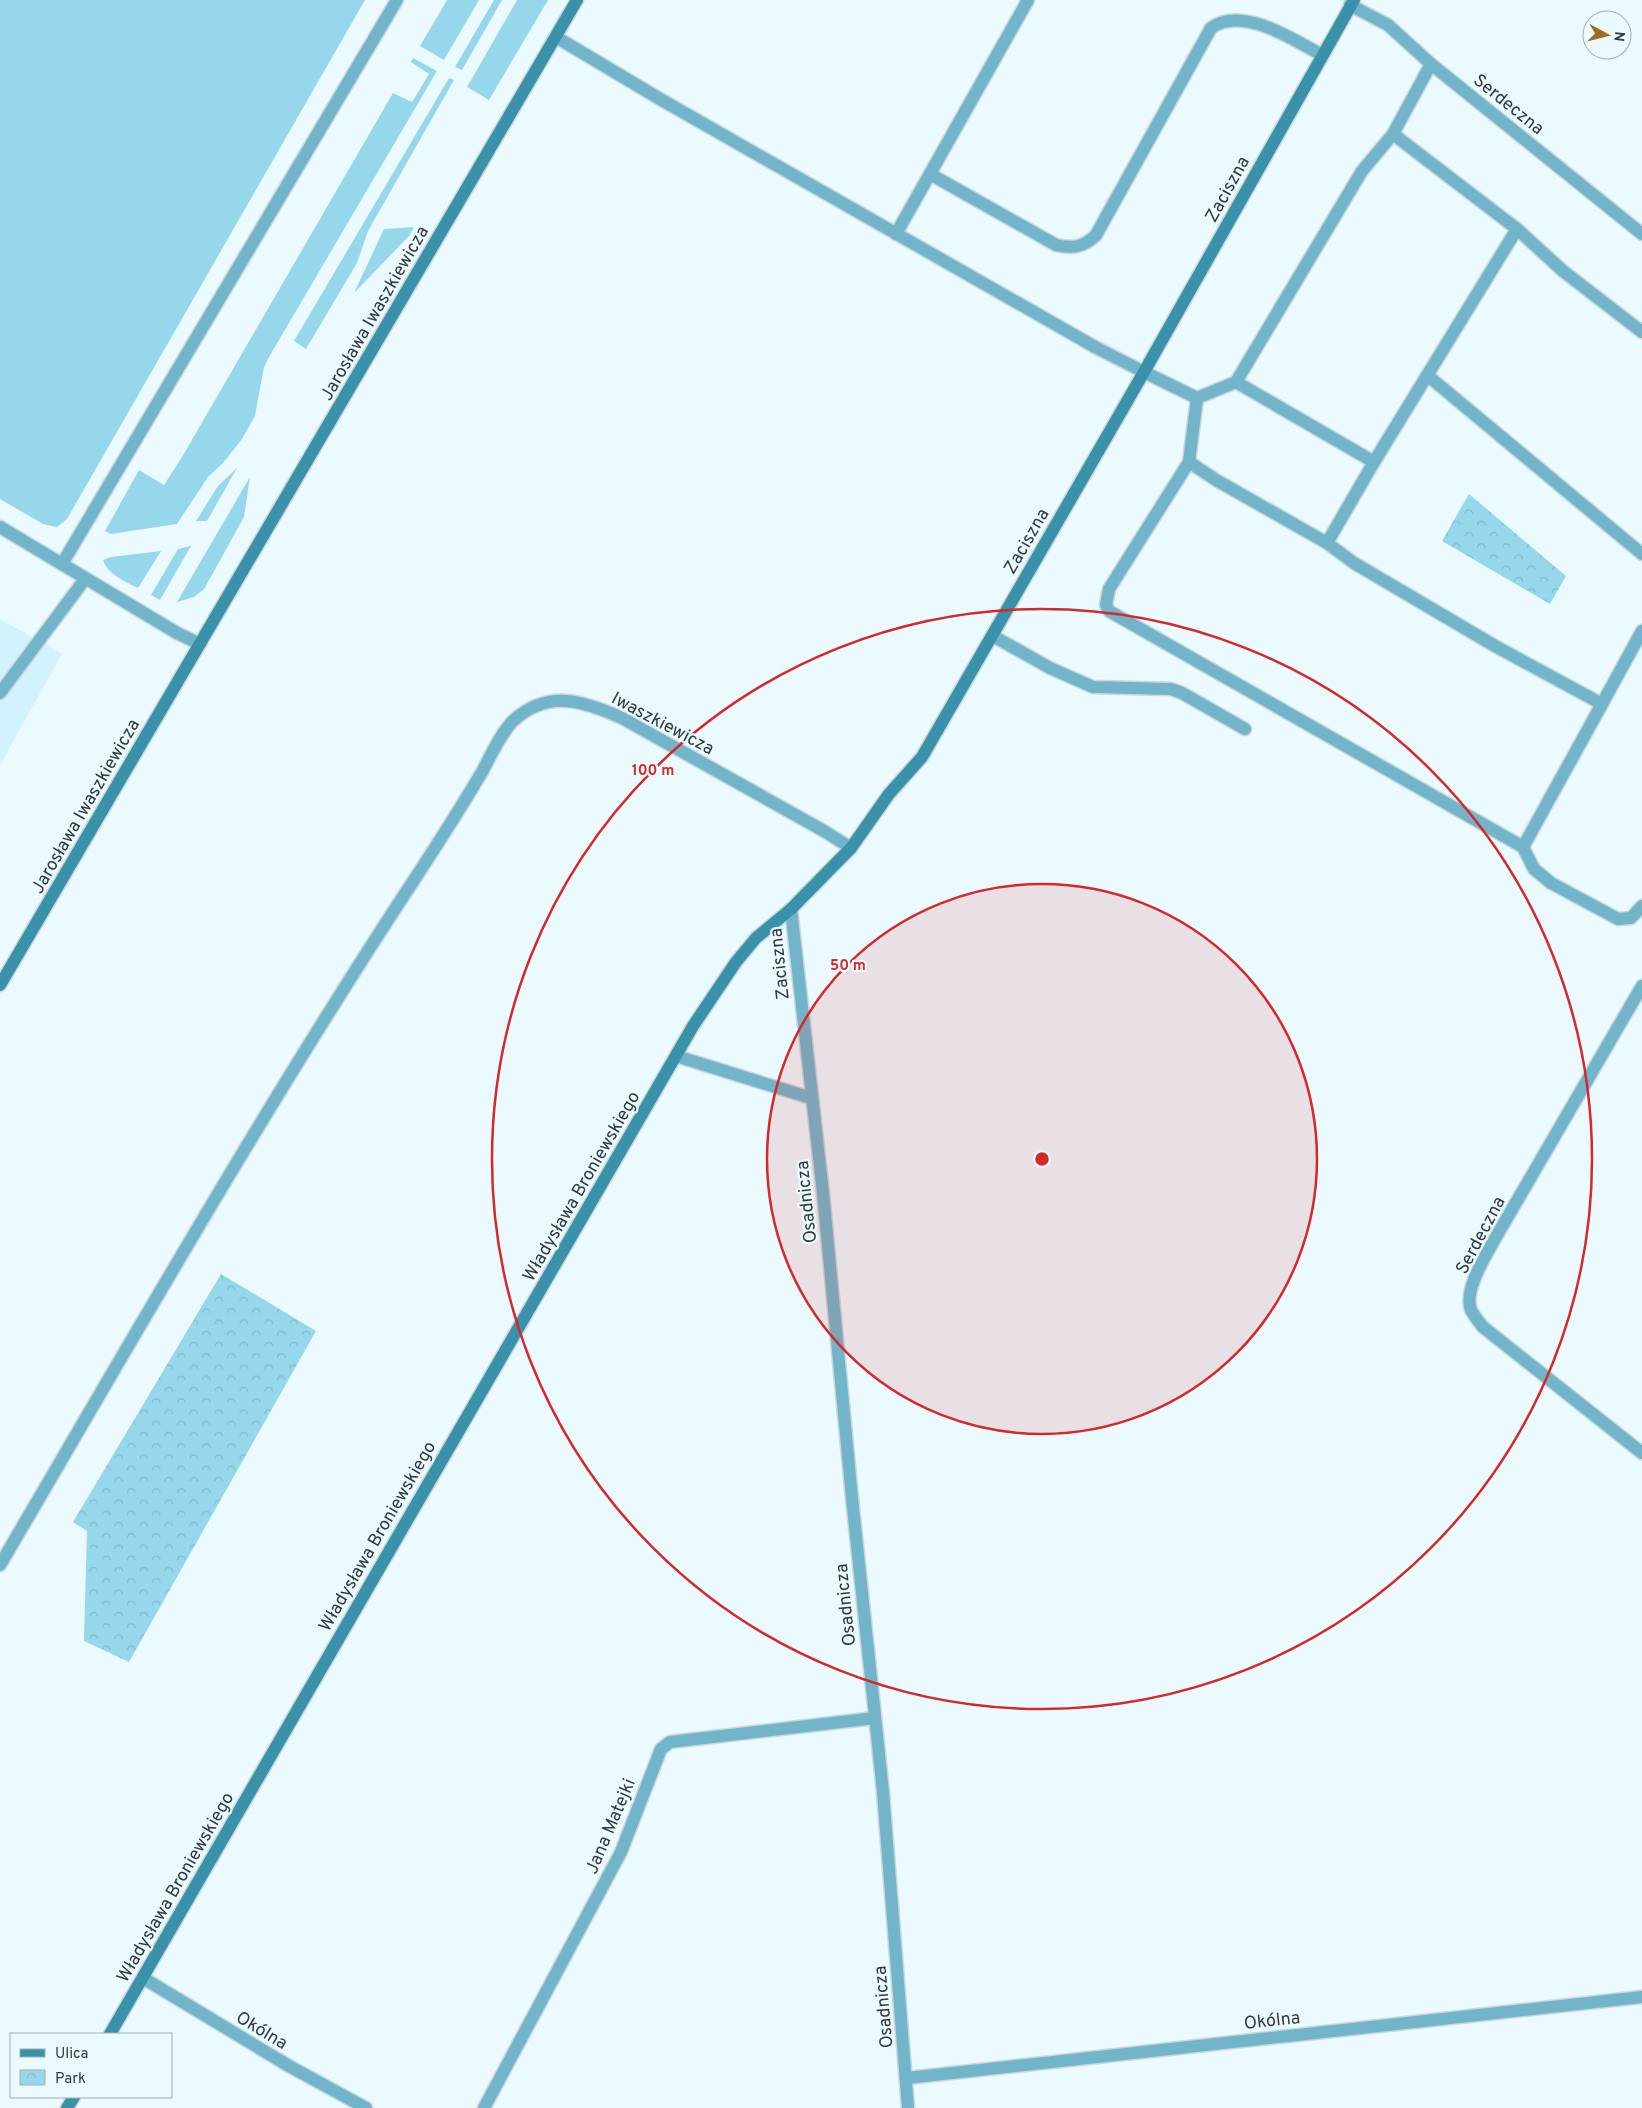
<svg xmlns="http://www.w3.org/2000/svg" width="1642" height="2108" font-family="Overpass,sans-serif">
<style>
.built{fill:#d1f2fe}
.green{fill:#96d7ec}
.park{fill:url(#park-crowns)}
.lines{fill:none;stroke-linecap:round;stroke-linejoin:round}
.lane-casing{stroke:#cad7dc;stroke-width:15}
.street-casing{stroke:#cad7dc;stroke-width:15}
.secondary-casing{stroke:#cad7dc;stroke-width:15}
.lane{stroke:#72b5cb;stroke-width:12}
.street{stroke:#72b5cb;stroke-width:12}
.secondary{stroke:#3991aa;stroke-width:12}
.ring{fill:none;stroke:#d62828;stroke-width:2.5}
.labels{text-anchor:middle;stroke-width:4.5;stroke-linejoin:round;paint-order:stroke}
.street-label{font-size:18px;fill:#313a3d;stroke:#ebfaff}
.centre{fill:#d62828;stroke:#ebfaff;stroke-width:2.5}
.ring-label{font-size:15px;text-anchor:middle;font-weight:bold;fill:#d62828;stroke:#ebfaff;stroke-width:4.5;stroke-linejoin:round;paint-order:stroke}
</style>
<defs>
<pattern id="park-crowns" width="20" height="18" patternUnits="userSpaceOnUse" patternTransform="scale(1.25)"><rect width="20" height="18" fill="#96d7ec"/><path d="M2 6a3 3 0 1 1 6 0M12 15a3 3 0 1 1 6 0" fill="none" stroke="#82b9cb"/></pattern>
</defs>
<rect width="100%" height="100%" fill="#ebfaff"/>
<polygon class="built" points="0,619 62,654 0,765"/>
<g class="green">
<polygon points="0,0 365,0 67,519 57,527 43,524 0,499"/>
<polygon points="447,0 479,0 444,60 420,46"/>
<polygon points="494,0 502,0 462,70 455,67"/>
<polygon points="517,0 548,0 489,100 467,87"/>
<polygon points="413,58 437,71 269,357 264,367 255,416 242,439 223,463 208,477 177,524 111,534 105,531 139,470 164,485 182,457 393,93 412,102 429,74 411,62"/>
<polygon points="449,78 454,80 368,231 357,263 306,349 294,341"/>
<polygon points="414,227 410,235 354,293 384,229"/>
<polygon points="237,468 207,521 196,521 218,486"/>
<polygon points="250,477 244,517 213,573 204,589 194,597 177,602"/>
<polygon points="191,546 160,600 151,595 178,549"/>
<path d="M161 551 138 588C126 582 107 574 103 560L111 557Z"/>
</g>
<g class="park">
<polygon points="1469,494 1566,576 1550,604 1442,541"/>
<polygon points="221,1274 316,1331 129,1662 84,1641 87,1531 73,1522"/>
</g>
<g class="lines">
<defs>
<g id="lane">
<polyline points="1393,134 1431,64"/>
<path d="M930 174 1056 245C1073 249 1084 247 1096 235L1211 28C1242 5 1294 40 1322 55"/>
<polyline points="896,234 1028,0"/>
<polyline points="1144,372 1197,398 1189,462 1109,589 1106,605 1109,611 1523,847 1534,869 1551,883 1618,919 1631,918 1642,906"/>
<polyline points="1427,375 1642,554"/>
<polyline points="1197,398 1236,382"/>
<polyline points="1189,462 1216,480 1327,543 1374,462 1517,229"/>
<polyline points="1374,462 1236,382 1362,171 1393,134 1517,229 1563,271 1642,332"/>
<polyline points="1327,543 1354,563 1495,646 1602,704 1642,631"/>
<polyline points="993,636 1050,668 1093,687 1171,689 1182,693 1245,729"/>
<polyline points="0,693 85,579"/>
<polyline points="1523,847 1602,704"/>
</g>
<g id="street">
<polyline points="1350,5 1388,25 1431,64 1642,234"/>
<polyline points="556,37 660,99 1095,347 1144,372"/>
<polyline points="0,527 177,633 200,644"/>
<polyline points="62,564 397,0"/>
<polyline points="791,909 823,1193 852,1498 883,1792 908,2108"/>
<path d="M1642 986 1496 1237C1487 1254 1463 1290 1471 1310 1474 1316 1479 1322 1483 1327L1642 1453"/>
<polyline points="676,1056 811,1098"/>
<path d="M0 1565C135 1335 267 1103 414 880 437 845 460 809 482 772 490 757 502 731 514 720 549 689 584 701 622 718L824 831 851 848"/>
<polyline points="143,1978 289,2066 366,2108"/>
<polyline points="907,2078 1642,1997"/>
<polyline points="484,2108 621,1852 661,1749 670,1742 875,1718"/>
</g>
<g id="secondary">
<polyline points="0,985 577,0"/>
<polyline points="110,2034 693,1026 736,962 756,938 791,909 851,848 889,794 922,757 1144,372 1354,0"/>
<polyline points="67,2108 74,2097"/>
</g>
</defs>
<use href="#lane" class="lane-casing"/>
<use href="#street" class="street-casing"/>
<use href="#secondary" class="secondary-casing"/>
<use href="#lane" class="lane"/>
<use href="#street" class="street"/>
<use href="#secondary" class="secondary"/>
</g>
<circle cx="1042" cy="1159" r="275" fill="#d62828" fill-opacity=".12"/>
<g class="ring">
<circle cx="1042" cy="1159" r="275"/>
<circle cx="1042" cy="1159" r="550"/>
</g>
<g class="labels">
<g class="street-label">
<text transform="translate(1509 104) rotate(39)" y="6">Serdeczna</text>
<text transform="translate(1227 189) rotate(-61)" y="6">Zaciszna</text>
<text transform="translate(374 313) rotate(-60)" y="6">Jarosława Iwaszkiewicza</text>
<text transform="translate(1026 541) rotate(-60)" y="6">Zaciszna</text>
<text transform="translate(663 723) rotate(28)" y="6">Iwaszkiewicza</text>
<text transform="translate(85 806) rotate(-60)" y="6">Jarosława Iwaszkiewicza</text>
<text transform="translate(779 964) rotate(-96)" y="6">Zaciszna</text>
<text transform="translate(581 1186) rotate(-60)" y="6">Władysława Broniewskiego</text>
<text transform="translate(806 1202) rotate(-96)" y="6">Osadnicza</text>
<text transform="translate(1480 1235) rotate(-62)" y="6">Serdeczna</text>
<text transform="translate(377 1536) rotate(-60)" y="6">Władysława Broniewskiego</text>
<text transform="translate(845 1605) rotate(-96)" y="6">Osadnicza</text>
<text transform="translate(610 1826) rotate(-67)" y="6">Jana Matejki</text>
<text transform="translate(175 1887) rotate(-60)" y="6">Władysława Broniewskiego</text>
<text transform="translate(883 2007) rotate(-95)" y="6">Osadnicza</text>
<text transform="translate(1272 2020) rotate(-6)" y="6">Okólna</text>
<text transform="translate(262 2030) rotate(31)" y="6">Okólna</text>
</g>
</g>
<circle cx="1042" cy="1159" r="8" class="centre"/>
<g class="ring-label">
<text x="653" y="775">100 m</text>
<text x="848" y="970">50 m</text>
</g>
<rect x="10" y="2033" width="162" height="65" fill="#ebfaff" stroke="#a1adb1"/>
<rect x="20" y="2049" width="25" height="8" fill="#3991aa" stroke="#a1adb1"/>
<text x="55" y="2058" font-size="15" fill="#313a3d">Ulica</text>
<rect x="20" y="2070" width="25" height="15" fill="url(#park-crowns)" stroke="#a1adb1"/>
<text x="55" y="2083" font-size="15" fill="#313a3d">Park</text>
<g transform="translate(1607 35) rotate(97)"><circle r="24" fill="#ebfaff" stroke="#a1adb1"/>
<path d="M0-4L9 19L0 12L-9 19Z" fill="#a06c24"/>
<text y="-8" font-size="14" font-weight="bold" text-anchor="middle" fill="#313a3d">N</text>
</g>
</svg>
